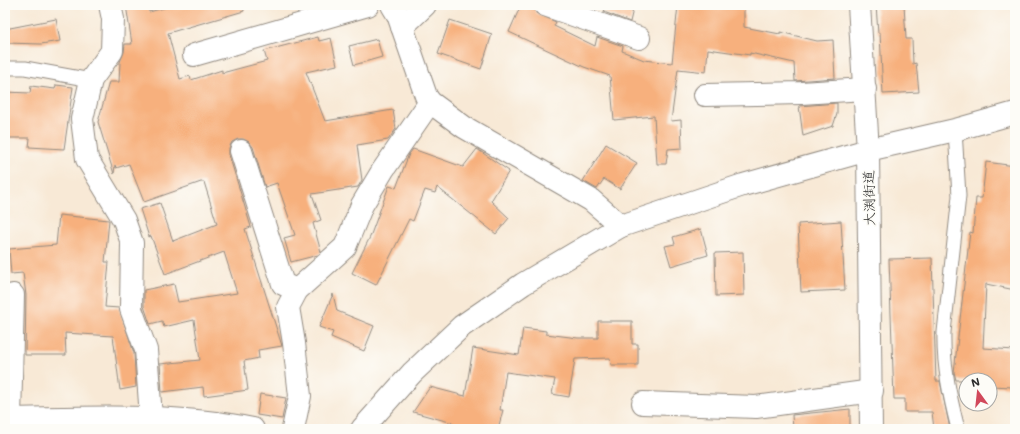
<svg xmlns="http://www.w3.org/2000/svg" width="1020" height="434" font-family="Mali,'Klee One',sans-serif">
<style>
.building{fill:#f7b07d}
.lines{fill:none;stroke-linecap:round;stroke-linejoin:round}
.service-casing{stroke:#928a80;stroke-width:15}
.minor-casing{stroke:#928a80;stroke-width:24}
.tertiary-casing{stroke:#928a80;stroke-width:24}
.service{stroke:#fff;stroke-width:13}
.minor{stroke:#fff;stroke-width:22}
.tertiary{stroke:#fff;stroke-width:22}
.labels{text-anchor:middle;stroke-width:3.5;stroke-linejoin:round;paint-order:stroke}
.street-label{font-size:14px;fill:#2b2b2b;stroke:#fdfcf7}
</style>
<rect width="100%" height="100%" fill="#fdfcf7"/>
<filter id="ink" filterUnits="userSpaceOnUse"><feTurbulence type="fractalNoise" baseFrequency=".025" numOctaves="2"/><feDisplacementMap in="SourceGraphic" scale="8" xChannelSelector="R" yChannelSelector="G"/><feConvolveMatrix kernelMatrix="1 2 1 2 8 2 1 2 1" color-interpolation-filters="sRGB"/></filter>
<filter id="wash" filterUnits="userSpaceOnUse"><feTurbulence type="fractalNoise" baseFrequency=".012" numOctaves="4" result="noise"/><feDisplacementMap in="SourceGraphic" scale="16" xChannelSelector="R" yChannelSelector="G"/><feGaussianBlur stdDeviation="0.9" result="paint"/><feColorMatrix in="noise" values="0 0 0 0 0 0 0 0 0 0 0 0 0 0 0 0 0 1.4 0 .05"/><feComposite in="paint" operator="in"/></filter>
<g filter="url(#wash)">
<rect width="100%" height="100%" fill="#f8e9d6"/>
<g id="blocks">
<g class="building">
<polygon points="126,5 148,5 149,12 175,5 243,5 244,11 168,33 180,79 190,76 191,80 222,70 222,73 267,61 264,51 318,37 319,41 331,38 337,65 306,72 325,121 393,110 396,129 388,140 357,145 362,180 358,187 312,194 321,220 313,223 321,252 318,255 291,262 284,238 295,235 277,183 265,187 253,147 249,142 243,139 238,139 232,142 229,148 229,155 251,227 245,229 282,346 258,350 259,358 244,361 248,390 204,396 203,387 162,392 160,364 200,360 194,320 164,327 162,321 150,324 144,306 144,290 174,284 178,302 237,293 224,252 165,274 151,236 149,237 140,209 160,203 173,241 217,224 204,182 201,182 144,202 129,164 116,168 115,165 114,174 98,122 109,82 119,82 120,62 124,52 125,44 132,44"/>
<polygon points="521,5 533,5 536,13 556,22 554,26 595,46 597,37 623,46 622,51 644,60 672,63 678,5 744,5 744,27 780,34 780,32 817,41 833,40 835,78 795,81 794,63 750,53 750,55 708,49 706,72 678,69 671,121 681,120 682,148 668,149 666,164 657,164 654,116 614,120 610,76 584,67 509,32"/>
<polygon points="606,5 634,5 630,22 604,12"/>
<polygon points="876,5 904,5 906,39 912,39 913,64 916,63 919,92 883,94 880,33 878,33"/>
<polygon points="56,19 60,41 41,44 5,43 5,29"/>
<polygon points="450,20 492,34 481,69 438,54"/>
<polygon points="377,39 382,57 354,65 349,46"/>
<polygon points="56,85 73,87 64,149 29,147 30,138 5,138 5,92 30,93 31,86 55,89"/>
<polygon points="837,103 837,114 833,126 803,136 799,106"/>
<polygon points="606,144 637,163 620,189 604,179 597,189 583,181"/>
<polygon points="413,149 463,167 477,149 509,171 491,201 509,218 496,234 437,187 435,193 425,190 413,221 409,219 376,285 352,273 370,237 389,186 396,188 409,154"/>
<polygon points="986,162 1015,166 1015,290 986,284 983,348 1015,350 1013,387 990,386 990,380 956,380 954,372 970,232 973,233 976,198 982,198"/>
<polygon points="59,215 109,220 105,262 109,262 105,307 119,308 134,353 136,387 120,390 113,336 65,333 66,355 25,355 26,295 23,273 11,274 9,249 56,245"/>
<polygon points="841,221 845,290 801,292 798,224"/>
<polygon points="701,229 708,255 671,266 665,246 675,244 673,237"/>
<polygon points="743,252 744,295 716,296 715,253"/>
<polygon points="932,258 936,381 940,381 950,429 934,429 932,412 905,412 905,399 894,399 889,259"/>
<polygon points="333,294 337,311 374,326 364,351 331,337 333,332 319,327"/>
<polygon points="598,321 632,321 632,344 638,344 638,365 611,365 610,358 575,359 569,397 552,394 555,379 506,372 500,410 503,410 498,429 451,429 453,423 413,412 430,387 465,396 473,348 519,355 523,328 546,331 546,334 578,338 598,338"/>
<polygon points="260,394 286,398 282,419 257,415"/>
<polygon points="850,409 850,428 793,429 792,415"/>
</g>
</g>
</g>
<g filter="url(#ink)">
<use href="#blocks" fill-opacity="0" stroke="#928a80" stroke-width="1"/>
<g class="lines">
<defs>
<g id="service">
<polyline points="5,68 25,68 91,80"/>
<path d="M955 130 959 196 944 332C943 366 950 397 958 429"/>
</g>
<g id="minor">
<polyline points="110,5 113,19 112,51 91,80 82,119 87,159 124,220 132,243 131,309 146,350 151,417"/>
<polyline points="392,5 398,15 426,96 430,102 464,127 591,200 621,226"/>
<polyline points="545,5 639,38"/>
<polyline points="402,27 425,5"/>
<polyline points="194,55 368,5"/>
<polyline points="705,95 801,93 865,89"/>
<polyline points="241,151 283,284 297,290"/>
<polyline points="643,403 756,407 872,391"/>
<path d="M5 419C88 418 172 413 253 429"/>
<polyline points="10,419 13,295"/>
<polyline points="293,429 300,396 294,343 288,307 297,290 345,247 362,205 383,170 430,102"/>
</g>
<g id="tertiary">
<polyline points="859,5 868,150 871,429"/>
<polyline points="362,429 412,373 462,326 523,284 621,226 743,185 868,150 955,130 1015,113"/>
</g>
</defs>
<use href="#service" class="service-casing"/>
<use href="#minor" class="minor-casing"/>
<use href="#tertiary" class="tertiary-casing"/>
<use href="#service" class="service"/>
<use href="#minor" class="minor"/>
<use href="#tertiary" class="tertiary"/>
</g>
</g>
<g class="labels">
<g class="street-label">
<text transform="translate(869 198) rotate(-91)" y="5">大渕街道</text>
</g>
</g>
<rect width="1020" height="434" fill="none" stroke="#fdfcf7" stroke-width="20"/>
<g transform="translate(978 392) rotate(345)"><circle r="19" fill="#fdfcf7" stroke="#a9a8a5"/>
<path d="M0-3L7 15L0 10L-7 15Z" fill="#d1495b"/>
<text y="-6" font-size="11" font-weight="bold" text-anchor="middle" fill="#2b2b2b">N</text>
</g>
</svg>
